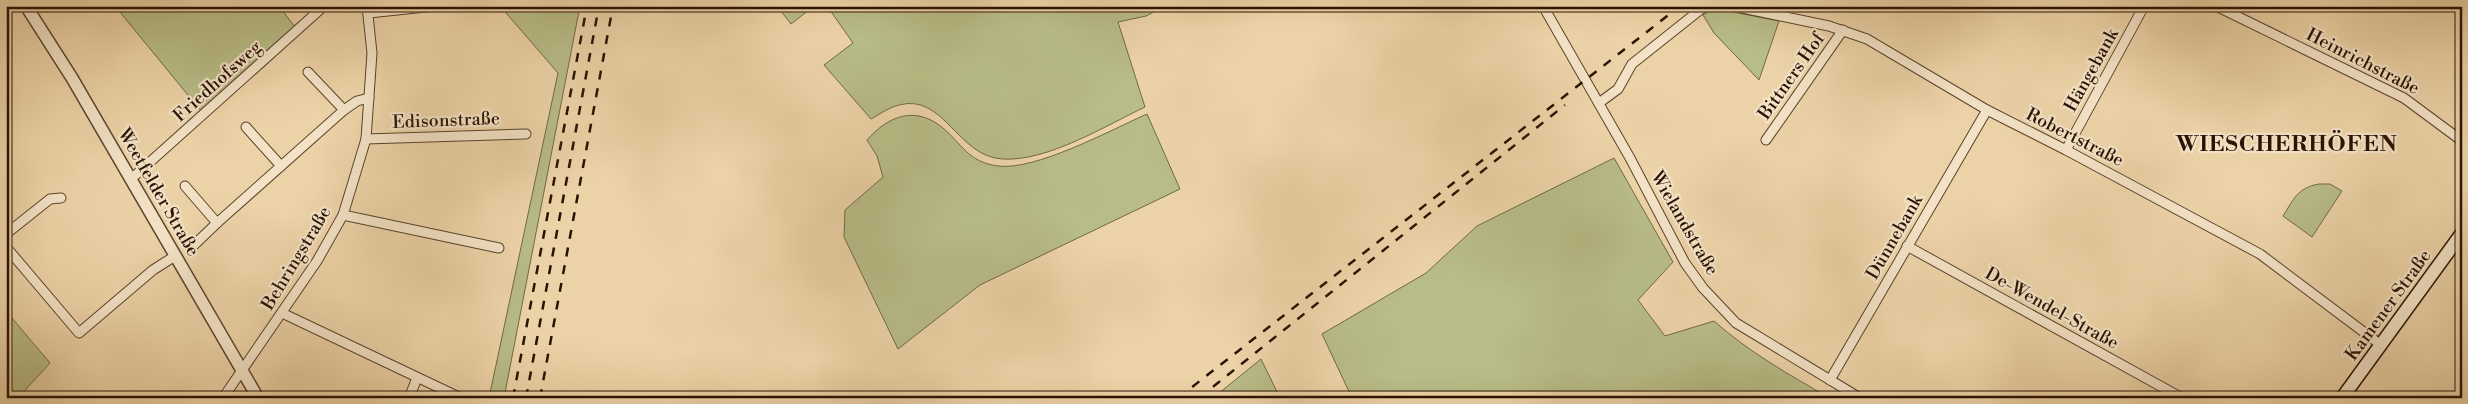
<svg xmlns="http://www.w3.org/2000/svg" width="2468" height="404" font-family="'Libre Bodoni',serif">
<style>
.green{fill:#b8bc87;stroke:#716845}
.lines{fill:none;stroke-linecap:round;stroke-linejoin:round}
.minor-casing{stroke:#5a432c;stroke-width:11}
.tertiary-casing{stroke:#5a432c;stroke-width:14}
.secondary-casing{stroke:#2a1303;stroke-width:15}
.minor{stroke:#f3e2c6;stroke-width:9}
.tertiary{stroke:#f3e2c6;stroke-width:11}
.secondary{stroke:#f3e2c6;stroke-width:12}
.rail{stroke:#2a1303;stroke-width:2.5;stroke-dasharray:9 9;stroke-linecap:butt}
.labels{text-anchor:middle;stroke-width:4.5;stroke-linejoin:round;paint-order:stroke}
.street-label{font-size:18px;fill:#2a1303;stroke:#f3e2c6}
.district-label{font-size:22px;font-weight:bold;letter-spacing:1px;fill:#2a1303;stroke:#f3e2c6}
</style>
<rect width="100%" height="100%" fill="#ecd3a7"/>
<filter id="stains"><feTurbulence type="fractalNoise" baseFrequency=".004" numOctaves="4"/><feColorMatrix values="0 0 0 0 .2 0 0 0 0 .09 0 0 0 0 .02 0 0 0 .5 -.17"/></filter>
<radialGradient id="worn" r=".72"><stop offset=".6" stop-color="#630" stop-opacity="0"/><stop offset="1" stop-color="#630" stop-opacity=".3"/></radialGradient>
<g class="green">
<polygon points="115,6 279,6 295,27 201,111"/>
<polygon points="500,6 580,6 504,398 489,398 558,73"/>
<polygon points="777,6 814,6 791,24"/>
<path d="M827 6H1165L1146 16 1118 22 1145 107C1105 126 1047 162 1002 159 957 156 944 93 899 105 890 107 880 114 871 119L824 65 853 43Z"/>
<polygon points="1711,10 1728,11 1779,21 1759,80 1714,33 1703,15"/>
<path d="M1147 114 1180 189 980 285 898 349 844 237 845 210 883 177 877 156 867 140C888 116 915 105 943 128 962 144 968 162 998 166 1035 171 1111 130 1147 114Z"/>
<path d="M1614 158 1673 262 1638 300 1665 336 1714 321C1749 352 1789 375 1830 398H1352L1322 334 1426 273 1477 226Z"/>
<path d="M2319 184H2330L2342 191 2312 237 2283 216C2294 199 2297 188 2319 184Z"/>
<polygon points="6,311 50,363 18,398 6,398"/>
<polygon points="1261,359 1280,398 1213,398"/>
</g>
<g class="lines">
<defs>
<g id="minor">
<polyline points="1543,6 1630,158 1685,263 1703,288 1736,323 1860,398"/>
<polyline points="1733,6 1829,26 1867,39 1987,110 2066,150 2260,254 2381,345"/>
<polyline points="2216,6 2404,98 2462,141"/>
<polyline points="369,13 435,6"/>
<polyline points="308,72 344,110"/>
<polyline points="1599,103 1618,89 1632,64 1705,6"/>
<polyline points="246,127 281,166"/>
<polyline points="366,139 526,134"/>
<polyline points="1766,140 1843,30"/>
<polyline points="2066,150 2144,6"/>
<polyline points="131,179 324,6"/>
<polyline points="185,186 217,223 344,110 357,101 369,98"/>
<polyline points="343,215 499,248"/>
<polyline points="6,234 50,199 61,198"/>
<polyline points="193,246 217,223"/>
<polyline points="1907,246 2182,398"/>
<polyline points="6,247 79,333 153,270 175,256"/>
<polyline points="282,313 461,398"/>
<polyline points="1830,380 1987,110"/>
<polyline points="223,398 317,261 343,215 366,139 372,53 367,6"/>
<polyline points="409,398 417,378"/>
</g>
<polyline id="tertiary" points="26,6 72,78 258,398"/>
<polyline id="secondary" points="2342,398 2462,233"/>
</defs>
<use href="#minor" class="minor-casing"/>
<use href="#tertiary" class="tertiary-casing"/>
<use href="#secondary" class="secondary-casing"/>
<use href="#minor" class="minor"/>
<use href="#tertiary" class="tertiary"/>
<use href="#secondary" class="secondary"/>
<g class="rail">
<polyline points="513,398 587,6"/>
<polyline points="526,398 599,6"/>
<polyline points="540,398 613,6"/>
<polyline points="1178,398 1680,6"/>
<polyline points="1199,398 1565,105"/>
</g>
</g>
<g class="labels">
<g class="street-label">
<text transform="translate(2363 61) rotate(27)" y="6">Heinrichstraße</text>
<text transform="translate(2091 70) rotate(-61)" y="6">Hängebank</text>
<text transform="translate(1791 76) rotate(-55)" y="6">Bittners Hof</text>
<text transform="translate(217 81) rotate(-42)" y="6">Friedhofsweg</text>
<text transform="translate(446 120) rotate(-2)" y="6">Edisonstraße</text>
<text transform="translate(2075 137) rotate(27)" y="6">Robertstraße</text>
<text transform="translate(159 192) rotate(60)" y="6">Weetfelder Straße</text>
<text transform="translate(1685 223) rotate(60)" y="6">Wielandstraße</text>
<text transform="translate(1894 237) rotate(-60)" y="6">Dünnebank</text>
<text transform="translate(296 258) rotate(-59)" y="6">Behringstraße</text>
<text transform="translate(2388 305) rotate(-54)" y="6">Kamener Straße</text>
<text transform="translate(2052 308) rotate(29)" y="6">De-Wendel-Straße</text>
</g>
<g class="district-label">
<text x="2287" y="151">WIESCHERHÖFEN</text>
</g>
</g>
<rect width="2468" height="404" fill="none" stroke="#ecd3a7" stroke-width="25"/>
<rect x="8" y="8" width="2453" height="389" fill="none" stroke="#2a1303" stroke-width="2.5"/>
<rect x="12" y="12" width="2443" height="379" fill="none" stroke="#2a1303"/>
<rect width="100%" height="100%" filter="url(#stains)"/>
<rect width="100%" height="100%" fill="url(#worn)"/>
</svg>
